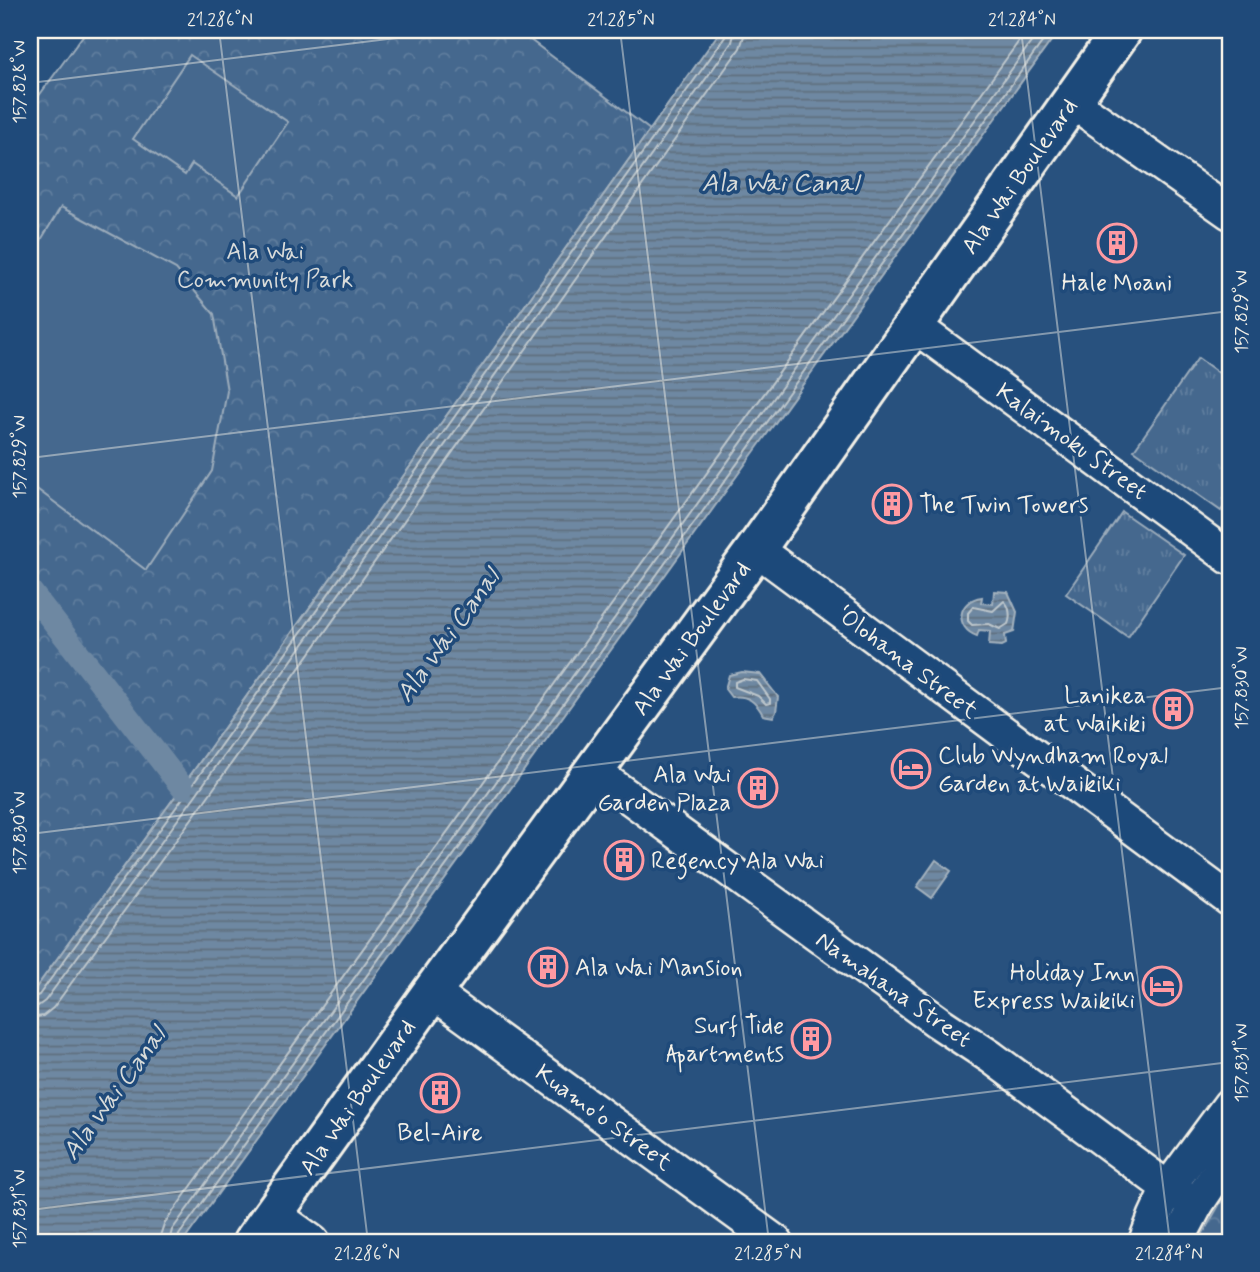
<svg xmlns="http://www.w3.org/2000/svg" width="1260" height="1272" font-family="Mynerve,sans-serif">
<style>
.grass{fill:url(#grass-tufts);stroke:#9cacbb;stroke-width:2}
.park{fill:url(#park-crowns);stroke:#9cacbb;stroke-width:2}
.pitch{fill:#45688e;stroke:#9cacbb;stroke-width:2}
.water{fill:url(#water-rules);stroke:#a4b2be;stroke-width:2}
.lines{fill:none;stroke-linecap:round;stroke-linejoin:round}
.shore{stroke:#bec7cc;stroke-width:2}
.canal{stroke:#6e88a2;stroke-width:24}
.minor-casing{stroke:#f4f1e8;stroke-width:37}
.major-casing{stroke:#f4f1e8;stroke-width:44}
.minor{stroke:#1f4a7a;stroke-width:32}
.major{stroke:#1f4a7a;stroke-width:38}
.ticks{fill:none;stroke:#f4f1e8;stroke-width:2;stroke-opacity:0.45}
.labels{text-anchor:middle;stroke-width:7;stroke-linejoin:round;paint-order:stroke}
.street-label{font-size:24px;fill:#f4f1e8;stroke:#1f4a7a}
.park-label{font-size:24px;fill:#dadcda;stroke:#1f4a7a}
.poi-label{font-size:24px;fill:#f4f1e8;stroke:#1f4a7a;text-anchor:start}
.water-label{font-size:26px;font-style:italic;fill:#d9dcda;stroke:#1f4a7a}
.neatline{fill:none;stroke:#f4f1e8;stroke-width:2.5}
.ticks-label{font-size:18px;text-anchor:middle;fill:#f4f1e8}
</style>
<defs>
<pattern id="grass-tufts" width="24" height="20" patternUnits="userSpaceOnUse" patternTransform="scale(1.75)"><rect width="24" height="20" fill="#45688e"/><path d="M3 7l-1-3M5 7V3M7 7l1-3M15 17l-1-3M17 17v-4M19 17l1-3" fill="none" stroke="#607e9e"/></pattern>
<pattern id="park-crowns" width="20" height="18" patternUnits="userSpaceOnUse" patternTransform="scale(1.75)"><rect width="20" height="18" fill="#45688e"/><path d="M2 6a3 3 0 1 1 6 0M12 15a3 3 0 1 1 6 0" fill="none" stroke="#607e9e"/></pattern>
<pattern id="water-rules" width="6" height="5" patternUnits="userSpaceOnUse" patternTransform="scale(1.75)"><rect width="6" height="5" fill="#6e88a2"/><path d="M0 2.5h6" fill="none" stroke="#5f6e7d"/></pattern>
</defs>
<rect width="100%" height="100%" fill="#28517e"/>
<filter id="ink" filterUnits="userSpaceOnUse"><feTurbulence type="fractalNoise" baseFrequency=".0143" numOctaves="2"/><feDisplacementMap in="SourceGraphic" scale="14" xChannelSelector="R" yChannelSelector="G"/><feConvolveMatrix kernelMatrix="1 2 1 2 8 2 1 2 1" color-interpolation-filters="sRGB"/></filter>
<g filter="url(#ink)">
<g class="grass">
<polygon points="1198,358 1230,381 1230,497 1221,511 1134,450"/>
<polygon points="1122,512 1184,555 1128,637 1066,594"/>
</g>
<g class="park">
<polygon points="87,30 517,30 650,130 182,787 30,996 30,108"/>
<polygon points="1230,1186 1230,1242 1198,1242"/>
</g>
<g class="pitch">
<polygon points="190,55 288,122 238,196 192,164 185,175 133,139"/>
<polygon points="61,207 176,269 214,314 227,391 212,471 146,570 30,484 30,258"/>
</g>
<g class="water">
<polygon points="721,30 1059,30 183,1242 30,1242 30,996 182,787"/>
<path d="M994 591 1008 592 1017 612 1014 632 1005 635 1006 644 1002 646 989 645 990 631 979 630 977 636C954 628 957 600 982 597L981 603 993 604Z"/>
<path d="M742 672 760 674 778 697 776 712 773 717 763 715C756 702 747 694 731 697L725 689 729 675Z"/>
<polygon points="936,860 951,871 932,898 917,887"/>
</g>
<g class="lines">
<g class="shore">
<path d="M1004 601C1010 606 1011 617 1008 624L1000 629 989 624 972 625 968 621V613L973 607 993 611Z"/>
<polygon points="743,679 757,681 770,699 770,703 766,704 758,696 735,687 735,682"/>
<polyline points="30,999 39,995 188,791 725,37 726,30"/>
<polyline points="30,1008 38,1006 45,1001 195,796 732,42 735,30"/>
<polyline points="30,1018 43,1016 53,1008 204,802 740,48 746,30"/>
<polyline points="158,1242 164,1224 1027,30"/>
<polyline points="169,1242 172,1230 1040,30"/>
<polyline points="178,1242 179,1235 1051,30"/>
</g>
<polyline class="canal" points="30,591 182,787"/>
<defs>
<g id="minor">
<polyline points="1071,101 1230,213"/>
<polyline points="913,325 1230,558"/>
<polyline points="756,549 1230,900"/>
<polyline points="593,771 938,1022 991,1057 1168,1188 1197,1204"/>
<polyline points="432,992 776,1242"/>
<polyline points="274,1214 313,1242"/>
<polyline points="1145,1242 1155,1216 1168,1188 1230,1104"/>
<polyline points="1177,1242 1197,1204 1230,1155"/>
</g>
<polyline id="major" points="253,1242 432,992 756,549 1122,30"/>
</defs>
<use href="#minor" class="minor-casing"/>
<use href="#major" class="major-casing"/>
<use href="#minor" class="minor"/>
<use href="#major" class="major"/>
</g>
</g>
<path class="ticks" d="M219 30 368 1242M620 30 769 1242M1021 30 1170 1242M30 83 461 30M30 458 1230 311M30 834 1230 687M30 1210 1230 1062"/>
<defs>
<symbol id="building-ring" viewBox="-11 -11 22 22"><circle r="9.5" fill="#1f4a7a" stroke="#ff9aa2" stroke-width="1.5"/><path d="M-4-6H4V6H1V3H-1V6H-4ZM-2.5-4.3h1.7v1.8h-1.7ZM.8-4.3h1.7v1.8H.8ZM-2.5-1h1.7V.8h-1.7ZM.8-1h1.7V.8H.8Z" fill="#ff9aa2"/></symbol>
<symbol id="hotel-ring" viewBox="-11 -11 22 22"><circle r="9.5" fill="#1f4a7a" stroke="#ff9aa2" stroke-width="1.5"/><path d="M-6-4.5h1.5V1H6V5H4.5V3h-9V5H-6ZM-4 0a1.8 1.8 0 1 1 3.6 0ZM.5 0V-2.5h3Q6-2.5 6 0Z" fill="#ff9aa2"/></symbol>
</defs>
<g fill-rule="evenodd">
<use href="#building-ring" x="1095" y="221" width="44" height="44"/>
<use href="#building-ring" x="870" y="482" width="44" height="44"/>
<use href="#building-ring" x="1151" y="687" width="44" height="44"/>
<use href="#hotel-ring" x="889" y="747" width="44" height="44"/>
<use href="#building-ring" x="736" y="766" width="44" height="44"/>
<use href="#building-ring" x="602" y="838" width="44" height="44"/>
<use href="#building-ring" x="526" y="945" width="44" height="44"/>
<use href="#hotel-ring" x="1140" y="964" width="44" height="44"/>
<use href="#building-ring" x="789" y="1017" width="44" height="44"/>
<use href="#building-ring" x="418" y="1071" width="44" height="44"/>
</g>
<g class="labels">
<g class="street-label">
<text transform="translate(1019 176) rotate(-55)" y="8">Ala Wai Boulevard</text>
<text transform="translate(1072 441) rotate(36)" y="8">Kalaimoku Street</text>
<text transform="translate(691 638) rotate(-54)" y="8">Ala Wai Boulevard</text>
<text transform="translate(908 662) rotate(37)" y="8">ʻOlohana Street</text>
<text transform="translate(894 989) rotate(35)" y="8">Namahana Street</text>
<text transform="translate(357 1097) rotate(-55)" y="8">Ala Wai Boulevard</text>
<text transform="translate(604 1117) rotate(36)" y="8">Kuamo'o Street</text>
</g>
<g class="park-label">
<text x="265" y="259">Ala Wai<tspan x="265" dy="28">Community Park</tspan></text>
</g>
<g class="poi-label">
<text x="1117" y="290" text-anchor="middle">Hale Moani</text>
<text x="919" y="512">The Twin Towers</text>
<text x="1146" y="703" text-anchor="end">Lanikea<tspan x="1146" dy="28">at Waikiki</tspan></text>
<text x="938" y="763">Club Wyndham Royal<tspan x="938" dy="28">Garden at Waikiki</tspan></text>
<text x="731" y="782" text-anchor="end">Ala Wai<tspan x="731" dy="28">Garden Plaza</tspan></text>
<text x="651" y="868">Regency Ala Wai</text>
<text x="575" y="975">Ala Wai Mansion</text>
<text x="1135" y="980" text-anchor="end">Holiday Inn<tspan x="1135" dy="28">Express Waikiki</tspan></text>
<text x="784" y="1033" text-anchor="end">Surf Tide<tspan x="784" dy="28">Apartments</tspan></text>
<text x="440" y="1140" text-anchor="middle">Bel-Aire</text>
</g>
<g class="water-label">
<text x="780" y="191">Ala Wai Canal</text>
<text transform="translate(447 635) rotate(-54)" y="9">Ala Wai Canal</text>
<text transform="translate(113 1093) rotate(-54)" y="9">Ala Wai Canal</text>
</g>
</g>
<rect width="1260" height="1272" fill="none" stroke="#1f4a7a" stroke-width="77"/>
<rect x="38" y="38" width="1184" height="1196" class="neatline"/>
<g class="ticks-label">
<text x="220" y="25">21.286°N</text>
<text x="621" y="25">21.285°N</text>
<text x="1022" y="25">21.284°N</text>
<text transform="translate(19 82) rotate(-90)" y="6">157.828°W</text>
<text transform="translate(1241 312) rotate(-90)" y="6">157.829°W</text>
<text transform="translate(19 457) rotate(-90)" y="6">157.829°W</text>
<text transform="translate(1241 688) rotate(-90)" y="6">157.830°W</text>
<text transform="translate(19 833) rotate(-90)" y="6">157.830°W</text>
<text transform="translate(1241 1063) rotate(-90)" y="6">157.831°W</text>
<text transform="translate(19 1209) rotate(-90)" y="6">157.831°W</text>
<text x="367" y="1259">21.286°N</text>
<text x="768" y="1259">21.285°N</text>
<text x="1169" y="1259">21.284°N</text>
</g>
</svg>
